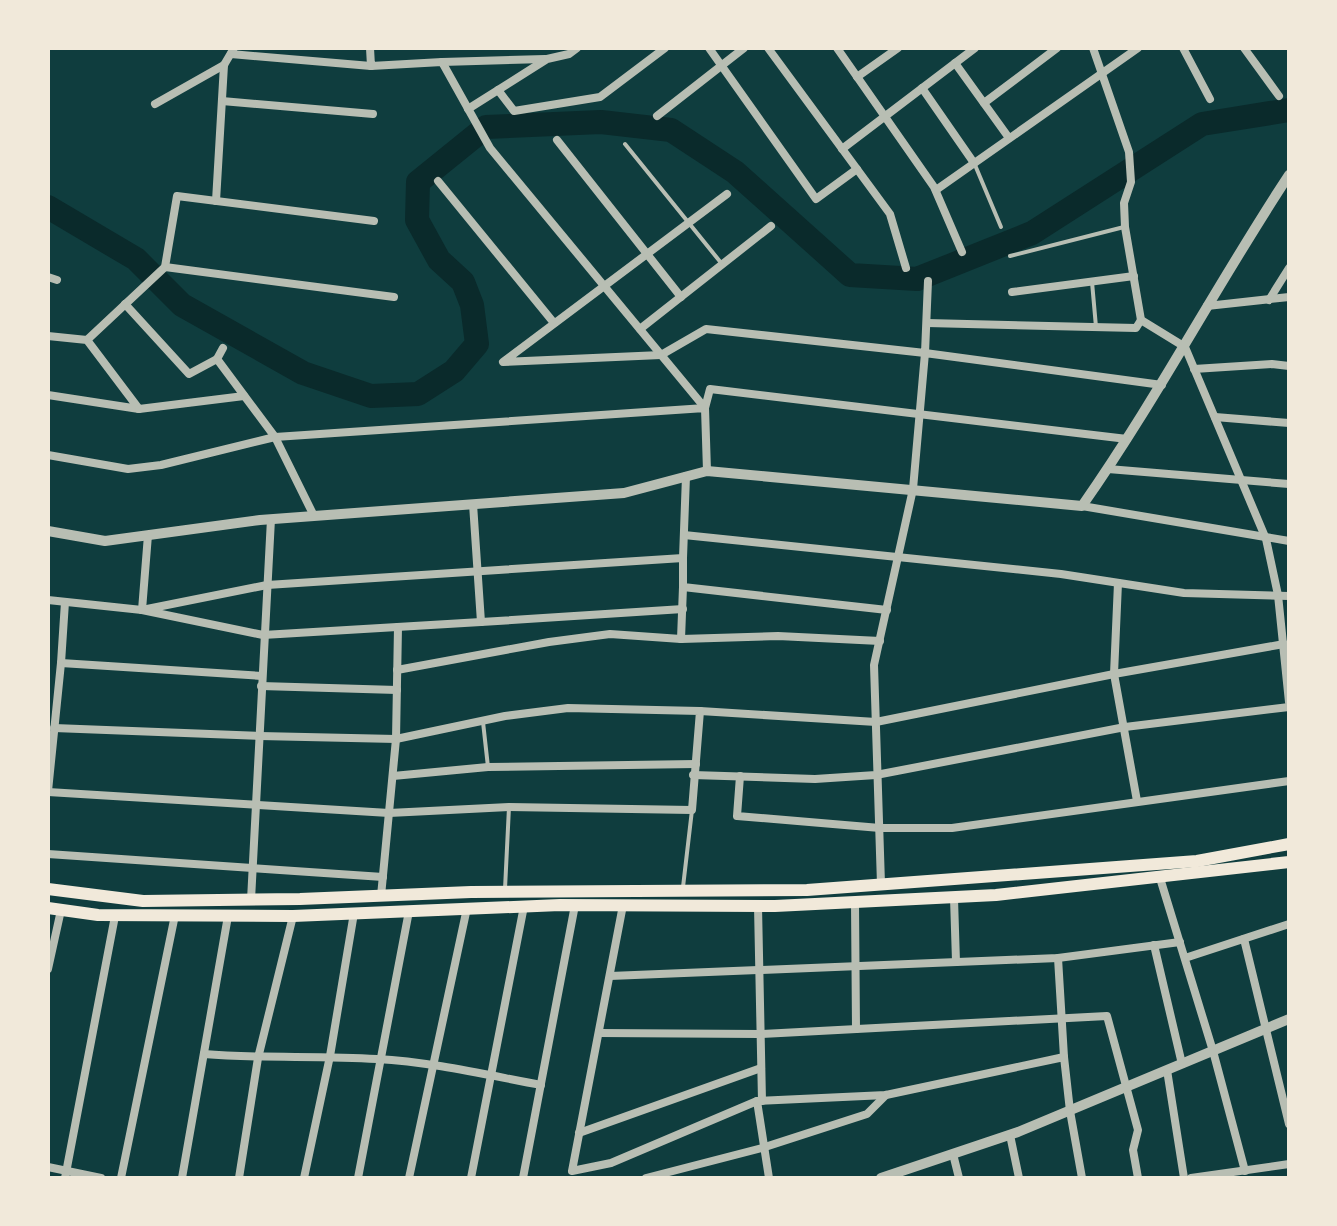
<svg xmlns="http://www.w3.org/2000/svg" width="1337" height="1226" font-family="Karla,sans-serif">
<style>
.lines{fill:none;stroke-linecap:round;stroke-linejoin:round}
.river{stroke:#0a2a2b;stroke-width:24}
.service{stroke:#b8beb3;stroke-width:4}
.minor{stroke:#b8beb3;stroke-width:8}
.tertiary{stroke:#b8beb3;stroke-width:10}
.primary{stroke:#f1e9da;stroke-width:12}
</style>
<rect width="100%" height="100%" fill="#0f3d3e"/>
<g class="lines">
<polyline class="river" points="48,207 136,259 182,305 303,373 371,396 418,394 454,371 477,344 472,305 463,282 439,260 417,220 418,182 486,127 601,122 671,130 735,172 850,275 917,279 1032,233 1202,124 1289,110"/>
<g class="service">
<polyline points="625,144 722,264"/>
<polyline points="975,165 1001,227"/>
<polyline points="1010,256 1124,227"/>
<polyline points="1092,282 1096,327"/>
<polyline points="483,722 488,767"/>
<polyline points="683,887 692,810"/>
<polyline points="505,889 509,807"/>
</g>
<g class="minor">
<polyline points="370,48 371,66 442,62 490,148 705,408 710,389 1127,439"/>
<polyline points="709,48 816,199 857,169"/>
<polyline points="768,48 890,214 906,268"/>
<polyline points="837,48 934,187 962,252"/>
<polyline points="1093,48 1129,152 1131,182 1124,203 1125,227 1141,320 1185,347 1266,539 1278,595 1289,702"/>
<polyline points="1183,48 1210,99"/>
<polyline points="1244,48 1279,96"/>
<polyline points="231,54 371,66"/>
<polyline points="442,62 545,59"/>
<polyline points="955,63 1009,138"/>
<polyline points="857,77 898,48"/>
<polyline points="922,88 974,163"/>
<polyline points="498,90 514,111 600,97 665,48"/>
<polyline points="222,101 373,114"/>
<polyline points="984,103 1057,48"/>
<polyline points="155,104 224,65"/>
<polyline points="468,109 547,59 569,54 577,48"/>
<polyline points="657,116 744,48"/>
<polyline points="557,140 681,297"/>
<polyline points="842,149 975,48"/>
<polyline points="438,181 554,323"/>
<polyline points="936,190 1138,48"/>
<polyline points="727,194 503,362 661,355 706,329 925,353 928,281"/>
<polyline points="216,201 224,65 234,48"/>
<polyline points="165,267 394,297"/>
<polyline points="48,277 57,280"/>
<polyline points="1012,292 1134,276"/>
<polyline points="1269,300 1289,268"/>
<polyline points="125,304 189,374 217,359"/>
<polyline points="1207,306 1289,297"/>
<polyline points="927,323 1136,328 1141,320"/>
<polyline points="640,329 771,226"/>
<polyline points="48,336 87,340 139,409 48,395"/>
<polyline points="87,340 165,267 177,196 374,221"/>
<polyline points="223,348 217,359 275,437 314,516"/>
<polyline points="1194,369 1272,364 1289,366"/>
<polyline points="139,409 244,396"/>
<polyline points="1215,417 1289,423"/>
<polyline points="48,455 128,469 161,465 275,437 705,408 707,471"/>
<polyline points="1108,469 1289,484"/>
<polyline points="1082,506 1289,541"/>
<polyline points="684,535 1061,574 1184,593 1289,596"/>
<polyline points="683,558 683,587 887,610"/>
<polyline points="1118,583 1114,674 1137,801"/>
<polyline points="48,600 142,610 263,635 481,622 473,504"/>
<polyline points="142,610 267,585 683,558 686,476"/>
<polyline points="142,610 148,535"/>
<polyline points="481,622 683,609"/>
<polyline points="681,639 778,636 880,641"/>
<polyline points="61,663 65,602"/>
<polyline points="397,670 549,642 610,634 681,639 683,587"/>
<polyline points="261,686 397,690"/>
<polyline points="700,711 876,722 1114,674 1284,644"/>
<polyline points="693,775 815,779 876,775 1125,727 1289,707"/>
<polyline points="393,776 488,767 696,764"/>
<polyline points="740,776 737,816 880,828 952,828 1289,781"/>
<polyline points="48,791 61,663 262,676"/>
<polyline points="48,792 389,813 509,807 692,810 700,711 568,708 505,716 396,739 260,736 54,728"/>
<polyline points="48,854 383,877"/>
<polyline points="1160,878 1213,1051 1245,1171"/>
<polyline points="881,884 874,665 913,489 925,353 1162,385"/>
<polyline points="381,896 396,739 398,627"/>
<polyline points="954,898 956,962"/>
<polyline points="251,900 271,519"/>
<polyline points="855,903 856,1029"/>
<polyline points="623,905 572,1171 611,1163 757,1101 886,1095 1064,1057 1070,1111 1082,1178"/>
<polyline points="758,906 762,1101"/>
<polyline points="1244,939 1289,1124"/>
<polyline points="1154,945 1182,1064"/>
<polyline points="1058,958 1064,1057"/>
<polyline points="1185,958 1289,924"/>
<polyline points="48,969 61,910"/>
<polyline points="610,976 1058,958 1180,942"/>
<polyline points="599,1033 760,1034 1107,1016 1138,1130 1133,1150 1138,1178"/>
<path d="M204 1054C262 1059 318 1055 377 1059 432 1062 487 1075 541 1085"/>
<polyline points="1167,1070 1184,1178"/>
<polyline points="757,1101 769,1178"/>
<polyline points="579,1133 761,1068"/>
<polyline points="1010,1135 1019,1178"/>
<polyline points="953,1154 959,1178"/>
<polyline points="48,1167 101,1178"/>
<polyline points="65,1178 115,916"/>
<polyline points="121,1178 175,915"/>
<polyline points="182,1178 228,916"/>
<polyline points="239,1178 258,1058 293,916"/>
<polyline points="304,1178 330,1056 354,913"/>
<polyline points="358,1178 409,911"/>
<polyline points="409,1178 467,908"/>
<polyline points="471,1178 524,906"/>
<polyline points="523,1178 575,905"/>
<polyline points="646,1178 762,1148 867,1114 886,1095"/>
<polyline points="1191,1178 1289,1164"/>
</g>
<g class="tertiary">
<path d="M48 531 105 541 260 520 624 493 707 471 1082 506C1157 399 1217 284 1289 175"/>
<polyline points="881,1178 1018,1132 1289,1019"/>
</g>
<g class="primary">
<polyline points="48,889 143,901 300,899 471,892 807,890 1197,861 1289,844"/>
<polyline points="48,908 98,915 293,916 560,905 775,906 996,895 1289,862"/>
</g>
</g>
<rect width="1337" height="1226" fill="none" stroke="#f1e9da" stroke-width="100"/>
</svg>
